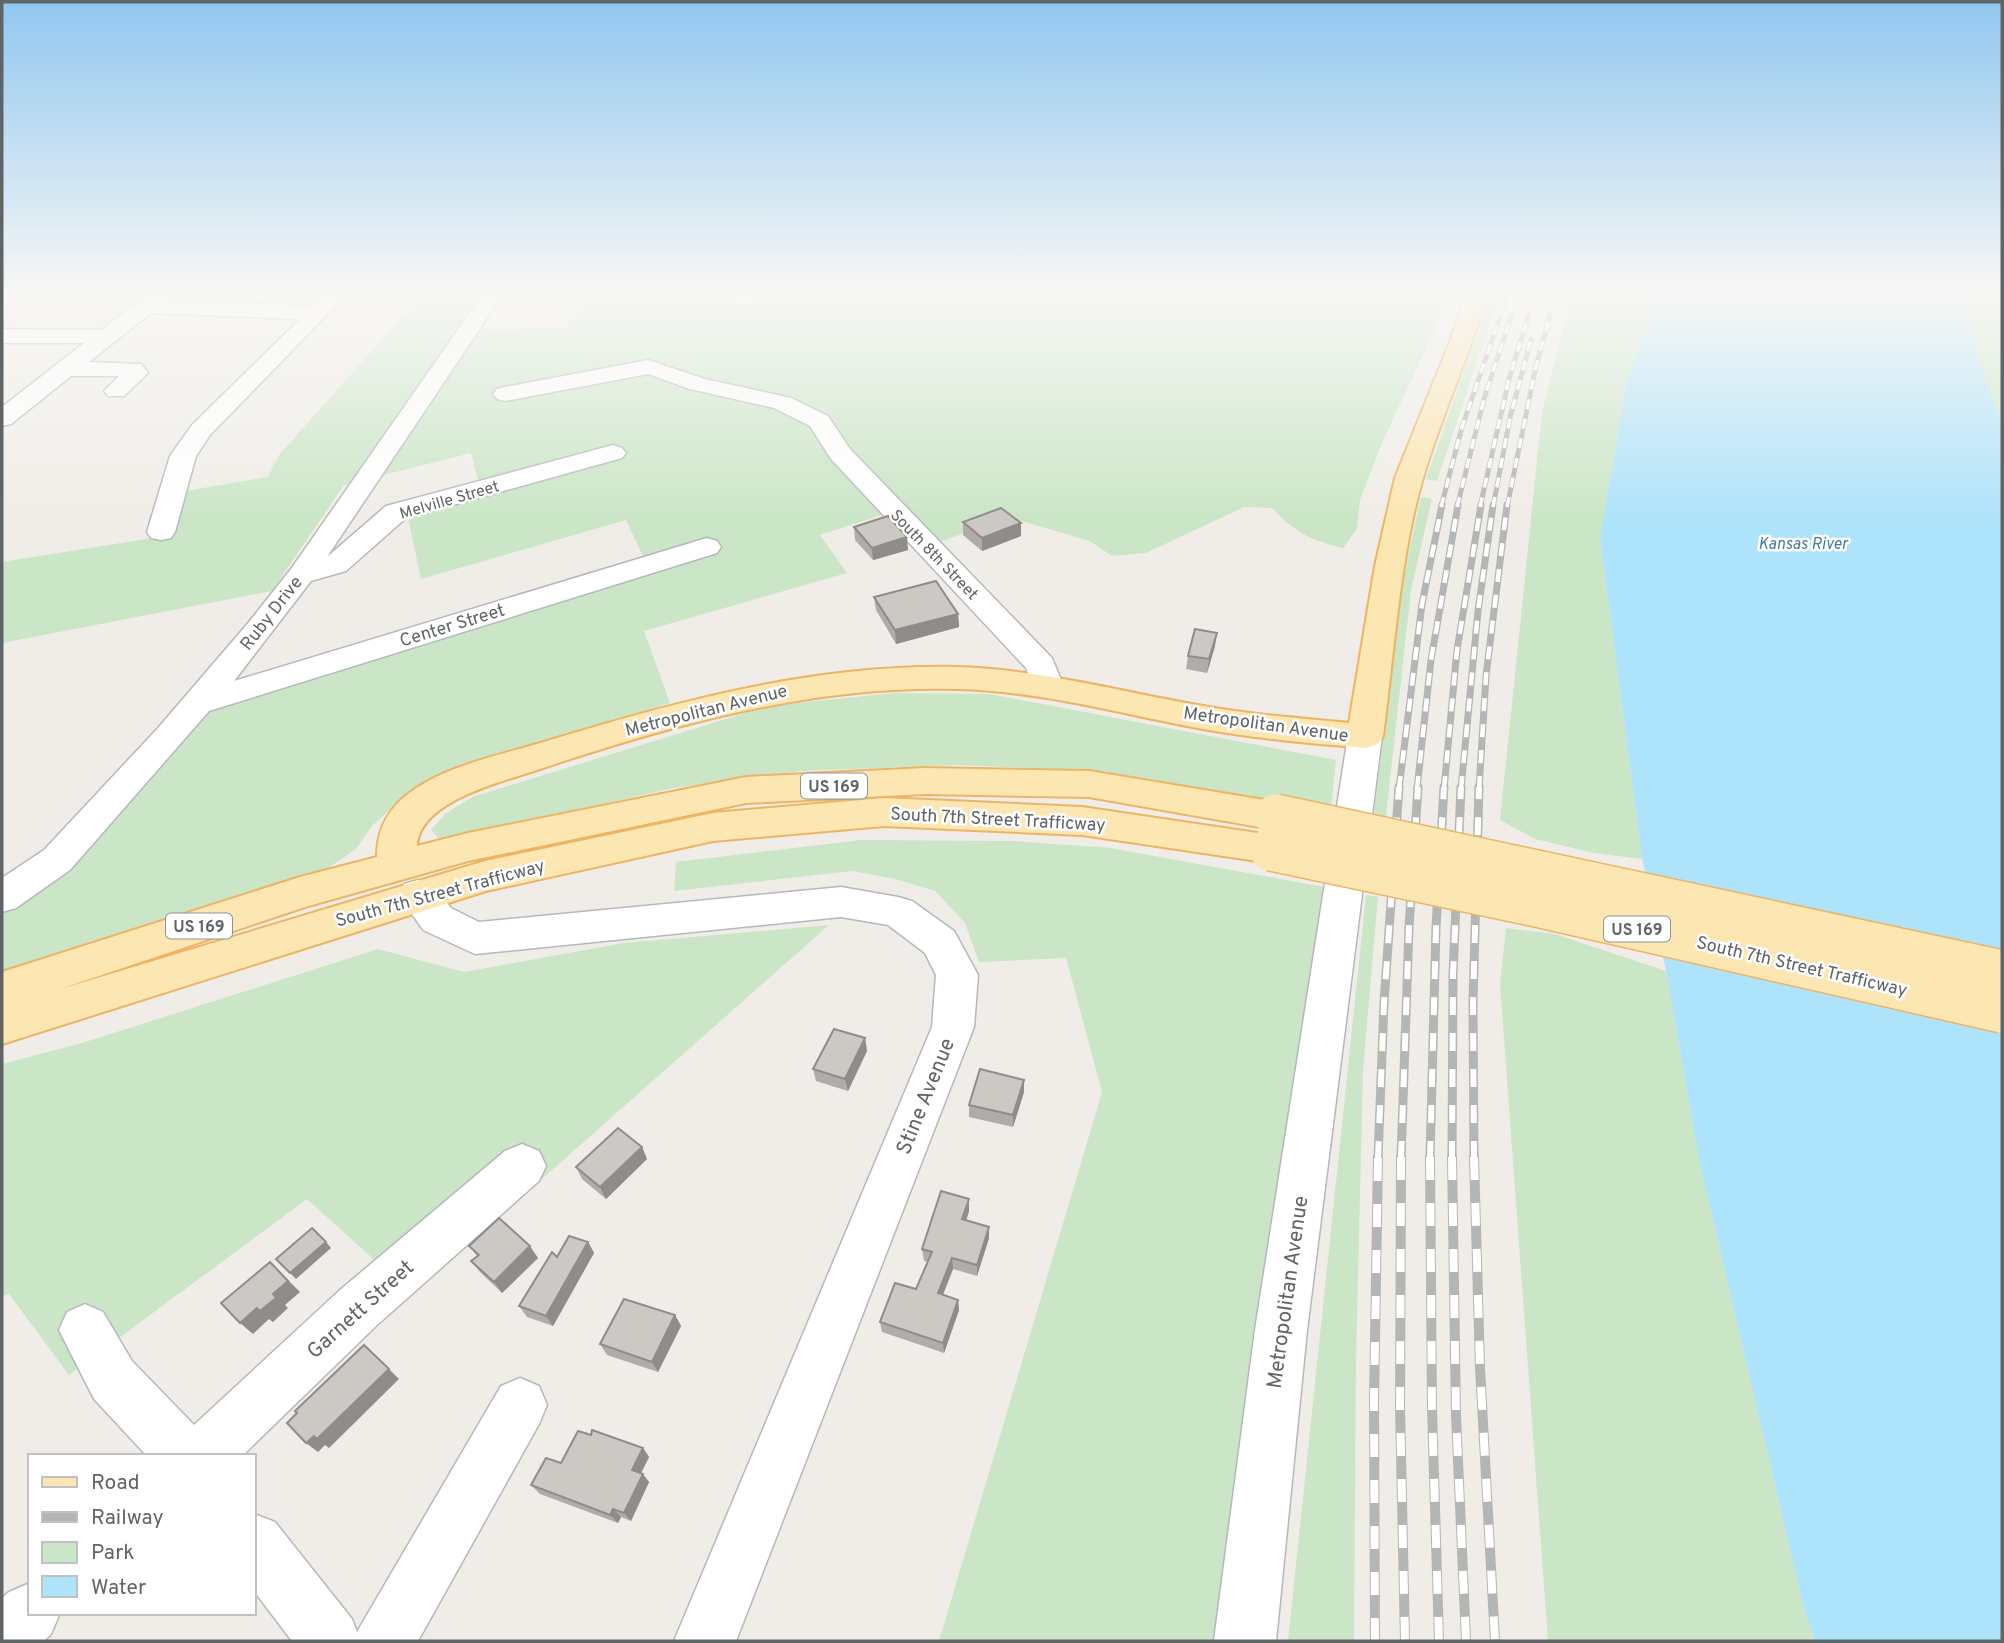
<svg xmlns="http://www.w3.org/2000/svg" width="2004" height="1643" font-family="Overpass,sans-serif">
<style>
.green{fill:#cae6c6}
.water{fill:#ade3fb}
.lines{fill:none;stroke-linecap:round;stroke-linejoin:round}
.minor-casing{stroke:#b5b8bb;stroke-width:3}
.major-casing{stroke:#ecb566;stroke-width:4}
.minor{fill:#fff;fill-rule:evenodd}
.major{fill:#fce6b2;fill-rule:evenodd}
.rail-far3-casing{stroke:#b4b5b5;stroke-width:5}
.rail-far2-casing{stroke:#b4b5b5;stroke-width:7}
.rail-far1-casing{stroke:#b4b5b5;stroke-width:9}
.rail-casing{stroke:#b4b5b5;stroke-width:10}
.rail-far3{stroke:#fff;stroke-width:3.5;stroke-dasharray:10;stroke-linecap:butt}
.rail-far2{stroke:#fff;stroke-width:4.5;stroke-dasharray:13;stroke-linecap:butt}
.rail-far1{stroke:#fff;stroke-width:6;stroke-dasharray:18;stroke-linecap:butt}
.rail{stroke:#fff;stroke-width:8;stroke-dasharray:23;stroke-linecap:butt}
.major-bridge-casing{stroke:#ecb566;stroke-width:46;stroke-linecap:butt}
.major-bridge{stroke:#fce6b2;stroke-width:43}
.wall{fill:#afaca9}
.shaded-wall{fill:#8f8c89}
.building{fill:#ccc8c4;stroke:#8f8c89;stroke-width:2}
.labels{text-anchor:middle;stroke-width:5;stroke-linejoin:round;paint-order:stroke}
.far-street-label{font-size:16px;fill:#5f6467;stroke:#fff}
.far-water-label{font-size:16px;font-style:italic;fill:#437a9d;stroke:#fff}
.shield{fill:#fff;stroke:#8f9295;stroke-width:2}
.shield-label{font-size:16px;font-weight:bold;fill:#5f6467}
.street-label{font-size:18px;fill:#5f6467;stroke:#fff}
.near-street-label{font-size:21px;fill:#5f6467;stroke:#fff}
</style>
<rect width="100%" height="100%" fill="#f0ede8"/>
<g class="green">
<path d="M425 291H507L480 330 565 328 592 291H1453L1382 443 1360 500 1357 529 1343 548C1310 540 1295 532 1272 508L1244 507 1146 553 1112 556 1090 541 1007 517 940 542 906 507 820 535 847 573 644 631 670 703 425 785 400 800 372 826 356 849 328 868 2 973V910L72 862 135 797 210 710 651 573 626 520 421 579 408 518 482 496 471 453 344 485 272 591 2 643V562L171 535 185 491 268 477 279 455Z"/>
<polygon points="1492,291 1501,291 1437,481 1426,479"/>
<polygon points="1573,291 1645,291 1651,314 1626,384 1600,538 1642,859 1594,853 1535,839 1500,820 1542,412"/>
<polygon points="1965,295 2002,299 2002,426 1977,354"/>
<path d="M1421 497 1432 499 1411 590 1385 825 1373 822C1387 714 1395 604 1421 497Z"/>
<polygon points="894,693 990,694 1336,760 1331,809 1076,770 954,765 801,771 674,788 440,840 431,830 445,814 472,797 768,706"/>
<polygon points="861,840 1014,841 1111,848 1324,887 1220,1641 939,1641 1102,1092 1066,958 979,962 965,923 935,891 895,879 852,871 674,891 676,862"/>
<polygon points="1366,895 1378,897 1363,1070 1356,1362 1354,1641 1288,1641"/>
<polygon points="829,925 412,1294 307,1199 69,1375 9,1294 2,1296 2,1064 82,1043 378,949 464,972 624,943"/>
<polygon points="1506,928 1555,934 1666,971 1700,1164 1803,1605 1815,1641 1548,1641 1500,984"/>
</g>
<polygon class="water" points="1645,291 1966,291 1977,354 2002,426 2002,1641 1815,1641 1803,1605 1700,1164 1666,971 1642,858 1600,538 1626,384 1651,314"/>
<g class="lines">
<defs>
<g id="minor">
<polygon points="152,291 175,291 166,300 313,306 328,291 350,291 210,435 196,456 175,532 171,538 161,540 151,538 147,532 170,456 192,425 300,319 151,313 89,362 141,364 148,373 124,396 108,396 104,391 119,376 71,376 11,424 2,426 2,407 84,343 2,343 2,329 101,330"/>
<polygon points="485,291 505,291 327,557 386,506 613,445 622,448 626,453 622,458 406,518 346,571 311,581 234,681 697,541 707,538 717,541 721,547 717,553 209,711 70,870 16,908 2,912 2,878 44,850 158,728 249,622 291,569"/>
<polygon points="722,291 745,291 756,301 752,305 738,305"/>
<polygon points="648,360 705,379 791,398 828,416 850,449 1052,658 1064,687 1060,694 1048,697 1036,694 1026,668 831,459 810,426 774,408 690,389 648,374 505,401 497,399 493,394 497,389 505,387"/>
<polygon points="1365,725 1377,728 1382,736 1307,1330 1276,1641 1214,1641 1255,1330 1348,736 1353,728"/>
<polygon points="418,880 432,884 451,908 479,922 841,887 898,897 912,901 954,931 978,975 974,1027 736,1641 674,1641 932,1027 936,975 925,953 888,925 841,917 475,954 423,930 399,895 404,884"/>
<polygon points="522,1144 539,1151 546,1166 539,1181 376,1326 242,1456 147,1456 94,1399 59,1330 67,1312 85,1304 103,1312 132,1361 194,1425 340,1290 505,1151"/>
<polygon points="520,1378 539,1386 547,1405 539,1424 418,1641 292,1641 254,1591 254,1514 275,1522 352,1619 357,1632 501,1386"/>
<polygon points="30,1583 30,1613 60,1613 51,1634 44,1641 2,1641 2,1598 9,1592"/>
</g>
<path id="major" d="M1466 291H1488C1470 355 1442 414 1423 478 1400 556 1394 654 1383 736L1378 744 1365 748C1307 743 1249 738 1192 727 1114 712 1037 691 957 689 812 685 671 725 534 771 498 783 419 802 417 846L468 833 746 777 925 768 1089 771 1276 802 1290 806 1295 816 1290 826 1276 830 1089 797 925 794 746 803 468 861 305 907 57 990 485 861 713 813 884 798 1082 807 1271 835 1285 839 1291 849 1285 859 1271 863 1082 835 884 826 713 841 486 891 2 1044V972L300 877 377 857C377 834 384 816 401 800 436 768 493 757 537 744 674 702 812 664 957 667 1036 669 1114 690 1192 704 1244 714 1296 718 1349 723L1375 566 1395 478 1451 339Z"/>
</defs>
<use href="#minor" class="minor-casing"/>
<use href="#major" class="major-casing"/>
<use href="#minor" class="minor"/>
<use href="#major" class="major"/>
<defs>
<g id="rail-far3">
<polyline points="1441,507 1462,427 1509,291"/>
<polyline points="1457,507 1484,399 1512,314"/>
<polyline points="1480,507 1509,379 1536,291"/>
<polyline points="1493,507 1510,418 1531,339"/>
<polyline points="1507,507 1536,366 1557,291"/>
</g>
<g id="rail-far2">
<polyline points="1399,789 1422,604 1442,505"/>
<polyline points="1417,789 1431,660 1458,505"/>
<polyline points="1444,789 1457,650 1481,505"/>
<polyline points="1461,789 1478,611 1493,505"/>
<polyline points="1479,789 1486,676 1507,505"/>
</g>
<g id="rail-far1">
<polyline points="1378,1159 1384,1003 1399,787"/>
<polyline points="1401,1159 1409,927 1418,787"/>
<polyline points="1430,1159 1436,927 1444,787"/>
<polyline points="1452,1159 1453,975 1461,787"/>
<polyline points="1474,1159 1473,1002 1479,787"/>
</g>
<g id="rail">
<polyline points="1401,1157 1400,1407 1405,1641"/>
<polyline points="1430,1157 1432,1408 1439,1641"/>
<polyline points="1452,1157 1456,1415 1466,1641"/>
<polyline points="1474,1157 1480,1368 1495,1641"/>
<polyline points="1375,1641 1374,1402 1378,1157"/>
</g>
</defs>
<use href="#rail-far3" class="rail-far3-casing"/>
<use href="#rail-far2" class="rail-far2-casing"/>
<use href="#rail-far1" class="rail-far1-casing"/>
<use href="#rail" class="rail-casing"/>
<use href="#rail-far3" class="rail-far3"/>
<use href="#rail-far2" class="rail-far2"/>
<use href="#rail-far1" class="rail-far1"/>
<use href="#rail" class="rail"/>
<defs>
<g id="major-bridge">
<polyline points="1276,816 2002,972"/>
<polyline points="1271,849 1532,904 2002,1011"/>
</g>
</defs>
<use href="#major-bridge" class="major-bridge-casing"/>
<use href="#major-bridge" class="major-bridge"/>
</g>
<g class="wall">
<polygon points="963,522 1021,523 1021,536 982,551 963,535"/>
<polygon points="854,527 908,550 873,560 855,540"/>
<polygon points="874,597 958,614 959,627 896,644 876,610"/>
<polygon points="1215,646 1207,673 1186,669 1188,656"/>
<polygon points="865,1038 867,1051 848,1091 816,1081 813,1069"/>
<polygon points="1024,1080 1024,1092 1013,1127 969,1117 969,1105"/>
<polygon points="642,1147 647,1159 606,1199 582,1179 576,1167"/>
<polygon points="969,1199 969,1211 966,1220 989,1238 977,1276 953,1269 943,1295 958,1300 959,1310 944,1353 882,1332 880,1322 916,1289 928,1262 924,1261 922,1249"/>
<polygon points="588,1242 594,1253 553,1326 527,1317 519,1306 557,1257"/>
<polygon points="469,1246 538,1258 502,1293 480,1272 471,1261 477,1256"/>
<polygon points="675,1315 681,1326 658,1372 607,1355 600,1344"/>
<polygon points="591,1435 643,1448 649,1457 641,1473 649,1482 631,1521 621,1517 618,1523 540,1494 531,1485 561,1463"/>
</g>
<g class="shaded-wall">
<polygon points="1021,523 1021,536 982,551 982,538"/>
<polygon points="907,537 908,550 873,560 872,548"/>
<polygon points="958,614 959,627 896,644 895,630"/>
<polygon points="1217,633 1215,646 1207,673 1209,659"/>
<polygon points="865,1038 867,1051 848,1091 845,1079"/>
<polygon points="1024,1080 1024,1092 1013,1127 1013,1115"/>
<polygon points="642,1147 647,1159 606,1199 600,1187"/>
<polygon points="969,1199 969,1211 963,1230 962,1219"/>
<polygon points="989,1227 989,1238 977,1276 977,1265"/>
<polygon points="326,1242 331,1248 296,1279 290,1273"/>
<polygon points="588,1242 594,1253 553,1326 546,1316"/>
<polygon points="530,1246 538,1258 502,1293 494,1282"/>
<polygon points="952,1258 953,1269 939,1304 938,1293"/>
<polygon points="270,1262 300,1292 285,1305 288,1308 273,1322 269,1319 253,1334 240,1323 273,1294"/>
<polygon points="958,1300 959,1310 944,1353 943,1343"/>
<polygon points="675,1315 681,1326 658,1372 652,1362"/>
<polygon points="389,1369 399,1379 329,1448 325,1445 318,1452 306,1443"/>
<polygon points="643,1448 649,1457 638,1479 632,1470"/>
<polygon points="643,1474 649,1482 631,1521 624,1513"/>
<polygon points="613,1509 621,1517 618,1523 610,1515"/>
</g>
<g class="building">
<polygon points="1001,508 1021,523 982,538 963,522"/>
<polygon points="888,516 907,537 872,548 854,527"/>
<polygon points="936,581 958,614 895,630 874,597"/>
<polygon points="1195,629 1217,633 1209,659 1188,656"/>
<polygon points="834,1029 865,1038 845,1079 813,1069"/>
<polygon points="980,1069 1024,1080 1013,1115 969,1105"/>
<polygon points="618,1128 642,1147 600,1187 576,1167"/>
<polygon points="941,1191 969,1199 962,1219 989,1227 977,1265 952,1258 938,1293 958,1300 943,1343 880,1322 895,1283 916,1289 932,1252 922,1249"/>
<polygon points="499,1218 530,1246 494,1282 471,1261 479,1255 469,1246"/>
<polygon points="312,1228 326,1242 290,1273 276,1259"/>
<polygon points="569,1236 588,1242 546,1316 519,1306 552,1252 557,1257"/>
<polygon points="270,1262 288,1281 273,1294 276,1298 260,1311 257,1308 240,1323 221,1303"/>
<polygon points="624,1299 675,1315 652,1362 600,1344"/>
<polygon points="364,1345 389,1369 317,1439 314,1436 306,1443 287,1423 297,1413 295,1411"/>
<polygon points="592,1430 643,1448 632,1470 643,1474 624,1513 613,1509 610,1515 531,1485 546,1458 561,1463 578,1431 591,1435"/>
</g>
<linearGradient id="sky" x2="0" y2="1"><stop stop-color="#90c7f0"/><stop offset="0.56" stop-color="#f8f7f5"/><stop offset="1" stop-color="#f8f7f5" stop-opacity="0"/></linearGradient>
<rect width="2004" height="521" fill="url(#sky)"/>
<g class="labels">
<g class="far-street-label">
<text transform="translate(449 499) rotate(-16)" y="6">Melville Street</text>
<text transform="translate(935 554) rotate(46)" y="6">South 8th Street</text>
</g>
<g class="far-water-label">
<text x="1803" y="549">Kansas River</text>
</g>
<g class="shield">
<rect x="801" y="773.5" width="66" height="25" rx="5"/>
<rect x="166" y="913.5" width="66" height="25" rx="5"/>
<rect x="1604" y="916.5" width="66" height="25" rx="5"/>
</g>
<g class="shield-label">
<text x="834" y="792">US 169</text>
<text x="199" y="932">US 169</text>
<text x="1637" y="935">US 169</text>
</g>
<g class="street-label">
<text transform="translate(271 613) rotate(-52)" y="6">Ruby Drive</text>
<text transform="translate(452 625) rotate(-17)" y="6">Center Street</text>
<text transform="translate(706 710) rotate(-14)" y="6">Metropolitan Avenue</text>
<text transform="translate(1266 724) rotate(8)" y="6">Metropolitan Avenue</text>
<text transform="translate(998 819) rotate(3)" y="6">South 7th Street Trafficway</text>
<text transform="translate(440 893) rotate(-15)" y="6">South 7th Street Trafficway</text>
<text transform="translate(1802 966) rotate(13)" y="6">South 7th Street Trafficway</text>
</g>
<g class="near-street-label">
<text transform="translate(925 1096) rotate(-68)" y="7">Stine Avenue</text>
<text transform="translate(1287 1292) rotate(-82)" y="7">Metropolitan Avenue</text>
<text transform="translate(360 1309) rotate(-42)" y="7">Garnett Street</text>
</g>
</g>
<rect width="2004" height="1643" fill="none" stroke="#5f6467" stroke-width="7"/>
<rect x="28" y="1454" width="228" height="161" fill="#ffffff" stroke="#bfc1c2" stroke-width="2"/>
<rect x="42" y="1477" width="35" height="10" fill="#fce6b2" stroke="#bfc1c2" stroke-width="2"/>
<text x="91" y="1489" font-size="21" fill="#5f6467">Road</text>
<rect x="42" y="1512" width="35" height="10" fill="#b4b5b5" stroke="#bfc1c2" stroke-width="2"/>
<text x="91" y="1524" font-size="21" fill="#5f6467">Railway</text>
<rect x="42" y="1542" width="35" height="21" fill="#cae6c6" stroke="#bfc1c2" stroke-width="2"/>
<text x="91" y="1559" font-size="21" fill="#5f6467">Park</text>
<rect x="42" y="1576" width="35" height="21" fill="#ade3fb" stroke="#bfc1c2" stroke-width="2"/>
<text x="91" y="1594" font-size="21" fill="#5f6467">Water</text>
</svg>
